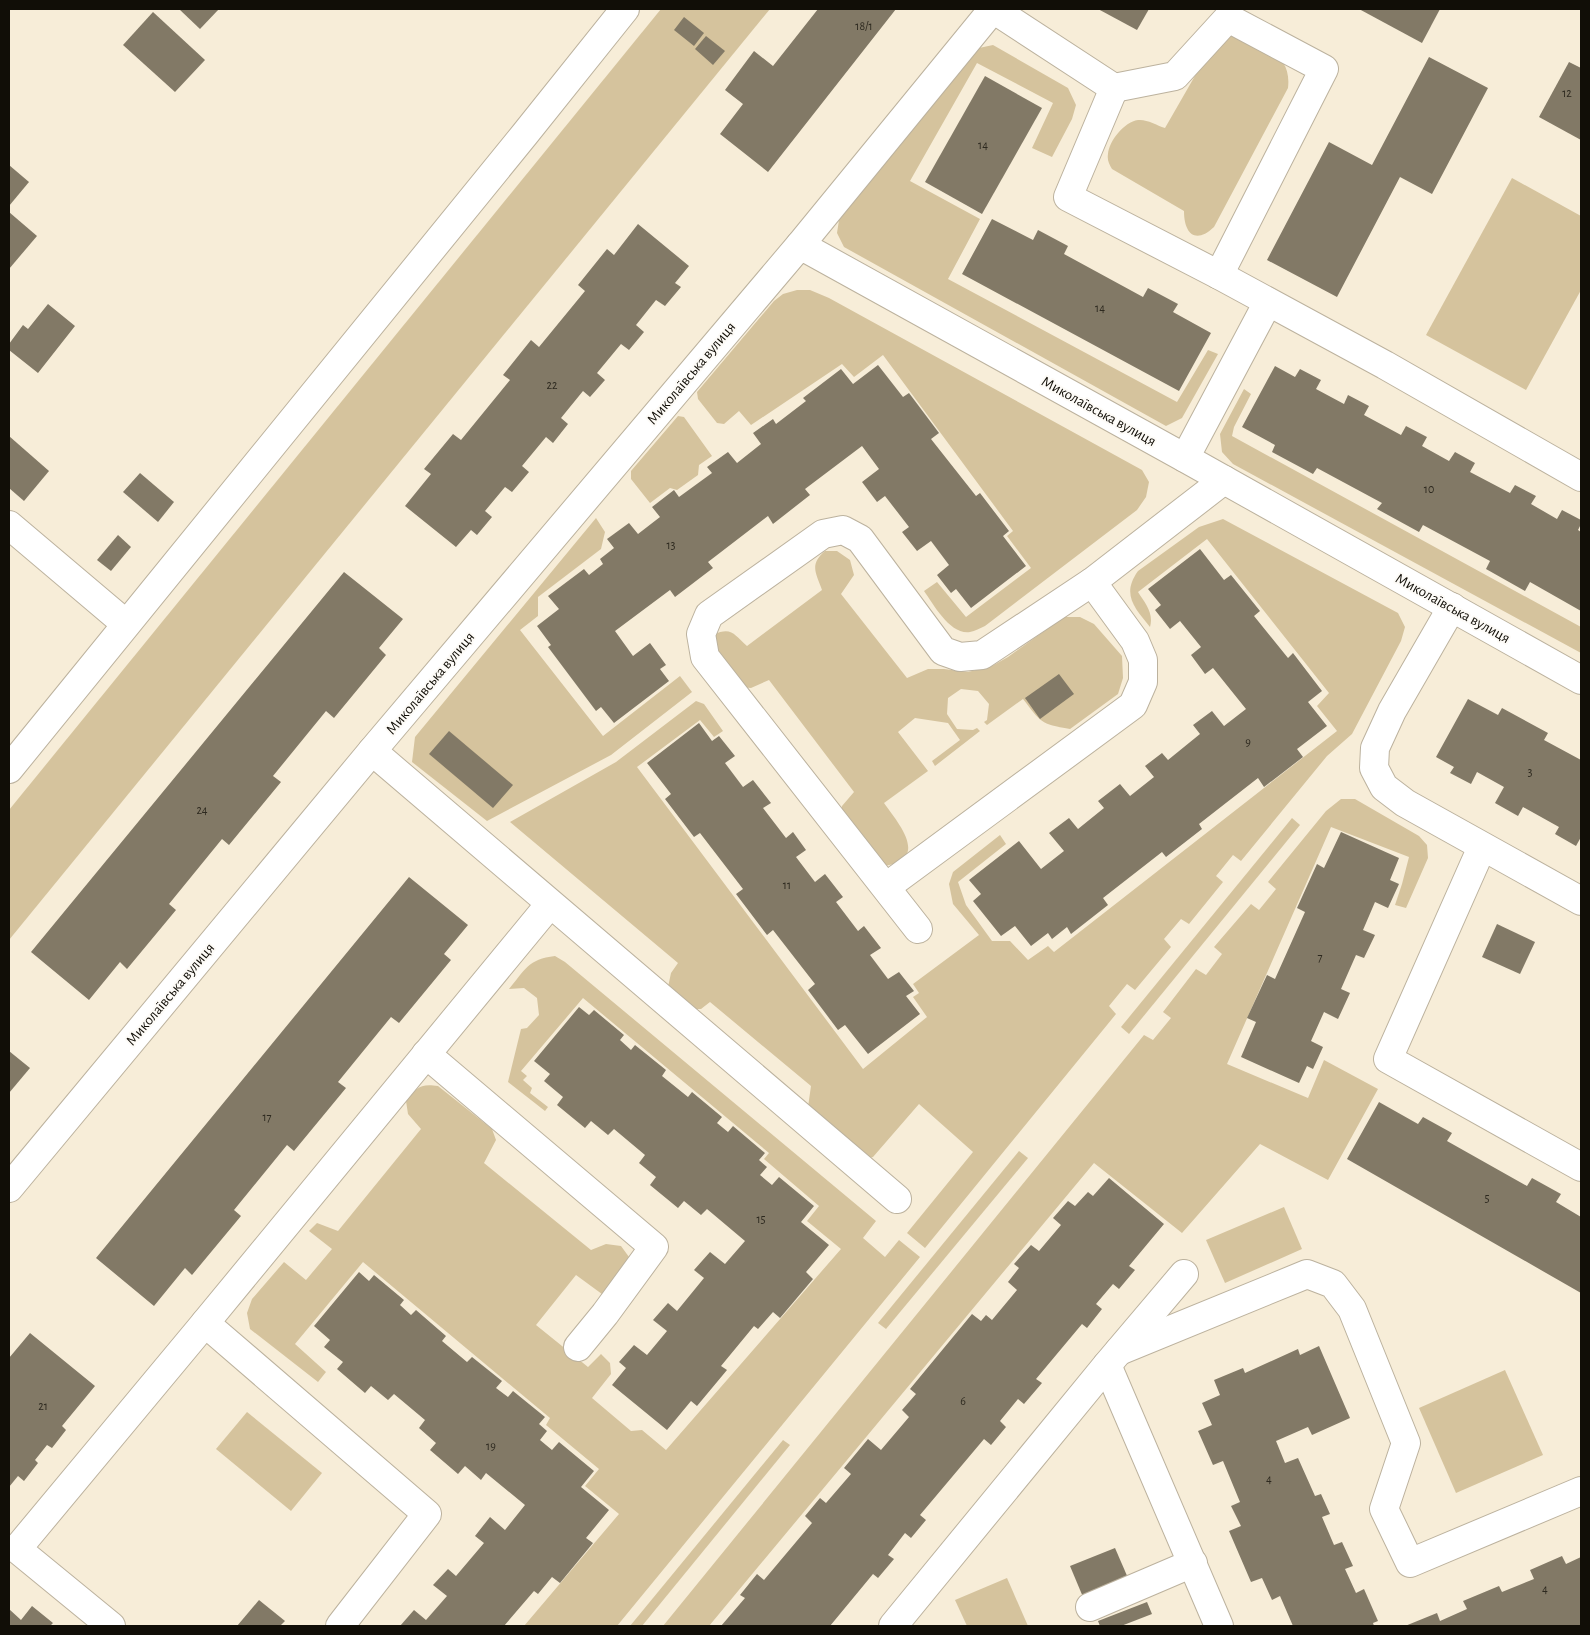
<svg xmlns="http://www.w3.org/2000/svg" width="1590" height="1635" font-family="'Alegreya Sans',sans-serif">
<style>
.green{fill:#d5c39d}
.building{fill:#827966}
.lines{fill:none;stroke-linecap:round;stroke-linejoin:round}
.minor-casing{stroke:#bcb29e;stroke-width:30}
.minor{stroke:#fff;stroke-width:28}
.labels{text-anchor:middle;stroke-width:4;stroke-linejoin:round;paint-order:stroke}
.number-label{font-size:12px;fill:#2d291f}
.street-label{font-size:15px;fill:#110e07;stroke:#fdfbf7}
</style>
<rect width="100%" height="100%" fill="#f7edd8"/>
<g class="green">
<polygon points="661,9 770,9 9,940 9,810"/>
<path d="M1232 36H1239C1264 48 1292 54 1288 88L1214 227C1195 245 1184 233 1184 211L1112 169C1109 164 1107 160 1108 154 1109 141 1124 122 1138 120 1147 119 1156 125 1165 128L1211 48 1221 40Z"/>
<polygon points="993,45 1068,88 1076,105 1072,119 1052,157 1032,148 1053,103 977,63 910,181 980,219 948,279 1177,402 1208,350 1218,354 1182,418 1166,426 844,247 837,233 839,220 979,48"/>
<polygon points="1512,178 1581,216 1581,290 1526,390 1426,335"/>
<path d="M797 290H810L829 298 1142 470 1149 482 1146 497 1137 510 985 626C980 628 975 631 970 632 950 635 934 605 924 591L937 582 966 617 1031 568 1007 536 1013 531 883 355 854 377 842 364 751 425 739 411 724 424 717 423 698 399 697 392 774 301 783 294Z"/>
<polygon points="1244,389 1251,394 1234,427 1232,436 1581,627 1581,653 1233,464 1222,452 1220,434"/>
<polygon points="678,416 684,417 712,456 699,465 698,475 677,490 670,488 650,503 631,479 631,471"/>
<polygon points="596,518 605,532 601,549 538,597 538,616 520,630 603,736 680,676 692,692 611,755 487,821 412,762 415,737"/>
<path d="M1223 519 1398 613 1405 627 1401 641 1352 734 1327 756 1241 861 1233 855 1216 876 1223 882 1189 924 1181 919 1164 939 1171 947 1135 990 1127 984 1109 1006 1116 1014 925 1248 907 1233 973 1152 919 1104 873 1157 863 1160 808 1107 811 1086 710 1002 701 1009H687L668 987 671 973 678 963 510 822 616 762 696 701 704 704 723 731 714 737 700 720 637 767 863 1069 927 1017 913 997 919 993 913 984 979 935 953 904 949 884 953 872 1000 835 1006 844 958 882 966 905 992 941H1010L1028 960 1048 946 1054 952 1337 731 1317 706 1329 693 1207 539 1138 592C1145 603 1154 613 1150 627 1135 608 1121 595 1138 571L1199 527Z"/>
<path d="M825 551H837L850 560 854 575 841 594 907 678 928 669H944L968 672 992 666 1008 657 1064 617H1080L1094 624 1122 656 1123 678 1118 694 1070 729C1040 724 1041 722 1023 699L987 725 984 722 987 720 989 704 978 691 961 689 948 698 947 714 957 729 973 730 977 728 980 731 935 766 932 761 960 740 948 723 915 718 898 732 928 771 884 803C899 824 930 859 884 866L840 815 842 806 854 792 769 680 751 688 740 687 713 652V635C732 626 734 635 747 646L822 590C816 573 809 565 825 551Z"/>
<polygon points="1341,799 1355,799 1419,836 1427,845 1428,858 1406,908 1395,905 1402,884 1409,857 1331,827 1227,1064 1308,1098 1324,1060 1378,1089 1328,1180 1260,1144 1182,1233 1094,1163 709,1626 663,1626 1144,1035 1153,1040 1171,1018 1163,1012 1196,969 1206,975 1222,954 1214,947 1251,904 1259,910 1276,889 1268,882 1326,811"/>
<polygon points="1292,818 1300,825 1129,1034 1121,1027"/>
<path d="M555 956 565 962 876 1221 863 1238 885 1257 899 1240 920 1257 617 1626H524L619 1514 585 1486 599 1469 546 1425 550 1418 363 1262 295 1344 326 1372 318 1382 250 1329 247 1313 252 1299 284 1262 306 1280 332 1249 309 1231 317 1223 338 1231 421 1129 408 1114 406 1101C416 1088 420 1083 438 1086L492 1129 496 1140 484 1163 591 1250 606 1244 621 1246 629 1257 631 1267 606 1297 576 1275 536 1325 588 1367 601 1354 610 1363 611 1374 592 1398 631 1431 642 1430 666 1450 841 1249 807 1221 819 1206 764 1159 769 1153 583 998 521 1071 527 1076 523 1080 532 1088 530 1093 548 1107 545 1111 508 1082 521 1029 527 1028 539 1015 537 998 524 988 509 989C525 970 528 959 555 956Z"/>
<polygon points="1019,1151 1028,1158 886,1329 878,1323"/>
<polygon points="1284,1207 1302,1249 1225,1283 1206,1240"/>
<polygon points="1505,1370 1543,1455 1456,1493 1419,1408"/>
<polygon points="247,1412 322,1473 291,1511 216,1449"/>
<polygon points="783,1440 790,1445 642,1626 630,1626"/>
<polygon points="1007,1578 1028,1626 967,1626 955,1600"/>
</g>
<g class="building">
<polygon points="179,9 219,9 200,29"/>
<polygon points="818,9 896,9 768,172 720,134 743,104 725,90 754,51 773,66"/>
<polygon points="1098,9 1149,9 1137,30"/>
<polygon points="1359,9 1440,9 1422,43"/>
<polygon points="153,12 205,60 175,92 123,45"/>
<polygon points="684,17 704,33 694,46 674,30"/>
<polygon points="706,36 725,51 713,65 695,49"/>
<polygon points="1429,57 1488,88 1432,194 1400,177 1337,297 1267,260 1329,142 1372,165"/>
<polygon points="1569,62 1581,68 1581,140 1539,117"/>
<polygon points="985,76 1042,108 982,214 925,182"/>
<polygon points="9,165 29,182 9,206"/>
<polygon points="9,212 37,236 9,269"/>
<polygon points="992,219 1033,240 1038,230 1068,246 1064,254 1143,297 1148,288 1178,304 1173,312 1211,333 1179,391 962,274"/>
<polygon points="638,224 689,266 675,283 681,287 665,306 656,300 636,325 644,332 629,350 621,344 597,373 605,380 590,397 583,391 561,418 568,424 553,443 546,437 522,466 529,472 512,492 505,487 485,511 492,517 477,535 471,530 456,547 405,506 431,474 424,469 453,434 461,440 510,380 503,375 531,340 539,347 585,291 578,285 607,249 614,255"/>
<polygon points="48,304 75,326 38,373 9,350 9,344 23,325 28,329"/>
<polygon points="878,365 903,397 909,393 939,433 931,439 976,496 980,493 1009,531 1003,536 1026,566 971,608 956,589 951,593 937,575 949,565 931,541 917,551 902,532 909,527 885,496 877,502 862,482 879,469 862,446 805,489 810,495 773,524 768,516 708,562 713,568 675,597 670,590 615,631 633,656 650,643 666,665 660,669 669,681 614,723 601,707 596,711 548,647 551,645 537,626 559,609 548,596 584,569 589,575 603,564 600,559 614,548 607,539 629,523 638,534 660,517 652,507 674,490 679,497 712,473 707,467 728,452 737,463 761,444 753,433 773,419 776,424 806,401 803,398 841,369 853,384"/>
<polygon points="1275,366 1295,377 1300,369 1321,380 1316,389 1344,404 1348,395 1369,406 1364,415 1401,435 1406,426 1427,437 1422,446 1449,461 1455,452 1475,463 1470,472 1510,493 1515,485 1536,496 1531,504 1557,519 1562,510 1581,520 1581,524 1578,530 1581,532 1581,611 1530,582 1525,591 1486,569 1490,561 1423,525 1419,532 1377,509 1382,503 1317,468 1313,474 1272,452 1275,445 1242,427"/>
<polygon points="9,436 49,471 24,501 9,488"/>
<polygon points="140,473 174,502 158,522 123,492"/>
<polygon points="118,535 131,547 111,571 97,560"/>
<polygon points="1200,549 1224,580 1231,575 1260,611 1254,616 1288,658 1293,653 1322,691 1308,702 1327,726 1297,749 1303,757 1264,787 1258,778 1199,824 1202,829 1166,857 1162,852 1103,898 1108,905 1071,934 1067,927 1052,939 1048,933 1031,946 1015,926 1001,936 973,901 981,894 969,880 1019,841 1041,869 1064,851 1049,833 1069,818 1078,829 1104,808 1098,801 1120,784 1130,796 1154,777 1145,766 1162,753 1168,760 1200,734 1193,725 1212,711 1224,726 1246,709 1213,668 1205,674 1191,655 1201,647 1180,621 1170,629 1155,610 1161,605 1148,589"/>
<polygon points="344,572 403,619 379,648 386,655 334,718 326,711 273,776 281,782 229,845 222,839 169,904 176,910 127,969 120,962 89,1000 31,952"/>
<polygon points="1059,674 1074,694 1040,719 1025,698"/>
<polygon points="1468,699 1498,715 1502,708 1548,733 1544,740 1581,760 1581,837 1576,846 1555,834 1559,827 1523,807 1518,816 1495,803 1504,787 1477,772 1471,784 1450,773 1454,767 1436,757"/>
<polygon points="699,723 712,741 719,736 735,756 725,763 743,787 753,780 771,803 763,808 786,838 793,832 806,850 796,857 815,882 825,874 843,897 836,902 858,931 864,926 881,948 870,955 888,979 899,972 914,991 906,996 920,1014 868,1054 845,1025 838,1030 808,990 815,984 773,930 767,935 736,894 743,889 700,833 694,837 665,799 671,794 647,763"/>
<polygon points="449,731 513,785 493,808 429,754"/>
<polygon points="1341,832 1399,858 1390,880 1399,884 1388,908 1375,902 1363,930 1375,935 1364,958 1356,955 1341,989 1350,993 1338,1019 1324,1012 1311,1041 1323,1047 1313,1069 1307,1066 1299,1083 1241,1057 1256,1022 1247,1018 1267,975 1275,979 1305,912 1297,908 1317,864 1324,868"/>
<polygon points="409,877 468,925 444,954 451,960 399,1023 391,1017 338,1082 346,1088 294,1151 287,1145 234,1210 241,1216 192,1275 185,1268 154,1306 96,1258"/>
<polygon points="1497,924 1535,942 1520,974 1482,957"/>
<polygon points="579,1007 589,1015 594,1010 624,1035 620,1040 631,1050 635,1045 666,1070 662,1076 688,1097 692,1092 722,1117 717,1123 728,1132 733,1126 765,1153 759,1160 767,1167 760,1175 772,1185 779,1177 814,1206 801,1222 829,1245 806,1272 813,1279 780,1318 773,1312 758,1329 754,1326 721,1366 727,1370 697,1406 691,1401 667,1430 612,1385 626,1368 619,1362 634,1345 647,1355 667,1331 653,1320 668,1303 677,1311 704,1278 694,1270 710,1252 725,1264 745,1241 707,1209 701,1215 684,1201 678,1208 650,1185 656,1177 639,1163 645,1155 614,1129 608,1135 591,1121 585,1128 557,1105 563,1097 544,1081 550,1074 534,1061"/>
<polygon points="9,1051 30,1068 9,1093"/>
<polygon points="1379,1102 1418,1124 1423,1117 1452,1133 1447,1141 1527,1186 1532,1178 1561,1194 1556,1202 1581,1217 1581,1293 1347,1159"/>
<polygon points="1109,1178 1164,1224 1129,1266 1135,1270 1119,1289 1113,1284 1096,1304 1102,1309 1087,1328 1082,1324 1036,1379 1042,1383 1024,1404 1018,1399 1000,1421 1006,1427 991,1445 984,1439 920,1515 926,1520 911,1538 905,1533 888,1555 894,1559 878,1578 873,1574 830,1626 721,1626 745,1598 740,1595 757,1574 764,1580 812,1523 805,1516 820,1498 826,1503 851,1474 844,1468 868,1439 881,1450 909,1417 902,1410 916,1394 910,1389 972,1314 981,1321 986,1315 992,1320 1017,1290 1008,1282 1019,1268 1014,1264 1031,1245 1039,1251 1061,1225 1053,1218 1068,1201 1075,1206 1088,1192 1093,1196"/>
<polygon points="359,1272 369,1281 374,1275 404,1300 400,1305 411,1315 416,1310 446,1336 442,1341 467,1362 472,1357 502,1381 496,1388 508,1397 513,1391 545,1417 539,1424 547,1431 540,1440 552,1450 559,1442 594,1471 581,1487 609,1510 586,1538 593,1543 560,1583 552,1577 538,1594 534,1591 504,1626 400,1626 414,1610 426,1620 447,1596 433,1585 448,1569 456,1576 484,1543 475,1536 490,1517 505,1530 525,1505 486,1473 481,1480 465,1466 458,1474 430,1450 436,1443 419,1428 425,1420 394,1394 388,1400 371,1386 365,1393 337,1369 343,1362 324,1347 330,1340 314,1326"/>
<polygon points="30,1333 95,1386 62,1426 66,1430 52,1448 47,1445 35,1460 38,1463 24,1481 18,1476 9,1487 9,1358"/>
<polygon points="1319,1346 1350,1418 1312,1435 1308,1427 1276,1441 1285,1463 1298,1458 1315,1496 1321,1494 1330,1514 1322,1517 1334,1545 1342,1542 1353,1566 1345,1569 1356,1593 1364,1589 1378,1621 1373,1623 1374,1626 1293,1626 1280,1596 1272,1600 1262,1578 1251,1582 1229,1531 1241,1526 1231,1506 1240,1502 1223,1461 1213,1465 1198,1431 1212,1425 1202,1403 1220,1395 1214,1380 1243,1368 1245,1373 1298,1349 1300,1355"/>
<polygon points="1115,1548 1128,1578 1083,1597 1070,1566"/>
<polygon points="1562,1556 1566,1564 1581,1557 1581,1626 1405,1626 1437,1613 1440,1621 1467,1609 1463,1601 1499,1586 1502,1592 1534,1579 1530,1570"/>
<polygon points="259,1600 285,1621 280,1626 237,1626"/>
<polygon points="1147,1602 1152,1614 1121,1626 1100,1626 1098,1621"/>
<polygon points="32,1606 53,1623 50,1626 9,1626 9,1609 21,1620"/>
</g>
<g class="lines">
<defs>
<g id="minor">
<polyline points="993,9 1114,88 1175,76 1228,18 1324,69 1219,275"/>
<polyline points="1114,88 1068,197 1219,275 1385,365 1581,477"/>
<polyline points="800,245 993,9"/>
<polyline points="1185,458 1268,302"/>
<polyline points="9,525 126,624"/>
<polyline points="1452,607 1392,711 1375,748 1374,768 1384,787 1405,803 1581,901"/>
<polyline points="372,751 897,1199"/>
<polyline points="9,769 525,134 625,9"/>
<polyline points="1482,847 1388,1059 1581,1167"/>
<polyline points="886,887 1133,705 1143,682 1143,660 1135,641 1092,582"/>
<polyline points="918,929 705,657 701,634 709,615 823,534 843,530 860,539 943,651 960,657 982,655 1092,582 1224,480"/>
<polyline points="426,1054 654,1247 605,1314 578,1347"/>
<polyline points="9,1188 372,751 800,245 1185,458 1581,680"/>
<polyline points="1119,1351 1307,1274 1333,1284 1352,1309 1406,1443 1384,1509 1410,1563 1581,1491"/>
<polyline points="1107,1365 1219,1626"/>
<polyline points="1090,1607 1193,1563"/>
<polyline points="111,1626 17,1549 205,1323"/>
<polyline points="340,1626 427,1514 205,1323 550,904"/>
<polyline points="893,1626 1107,1365 1184,1274"/>
</g>
</defs>
<use href="#minor" class="minor-casing"/>
<use href="#minor" class="minor"/>
</g>
<g class="labels">
<g class="number-label">
<text x="864" y="30">18/1</text>
<text x="1567" y="97">12</text>
<text x="983" y="149">14</text>
<text x="1100" y="312">14</text>
<text x="552" y="389">22</text>
<text x="1429" y="493">10</text>
<text x="671" y="549">13</text>
<text x="1248" y="746">9</text>
<text x="1530" y="776">3</text>
<text x="202" y="814">24</text>
<text x="787" y="889">11</text>
<text x="1320" y="961">7</text>
<text x="267" y="1121">17</text>
<text x="1487" y="1202">5</text>
<text x="761" y="1223">15</text>
<text x="963" y="1405">6</text>
<text x="43" y="1410">21</text>
<text x="491" y="1450">19</text>
<text x="1269" y="1483">4</text>
<text x="1545" y="1593">4</text>
</g>
<g class="street-label">
<text transform="translate(691 373) rotate(-50)" y="5">Миколаївська вулиця</text>
<text transform="translate(1099 411) rotate(29)" y="5">Миколаївська вулиця</text>
<text transform="translate(1453 608) rotate(29)" y="5">Миколаївська вулиця</text>
<text transform="translate(430 683) rotate(-50)" y="5">Миколаївська вулиця</text>
<text transform="translate(170 994) rotate(-50)" y="5">Миколаївська вулиця</text>
</g>
</g>
<rect width="1590" height="1635" fill="none" stroke="#110e07" stroke-width="20"/>
</svg>
